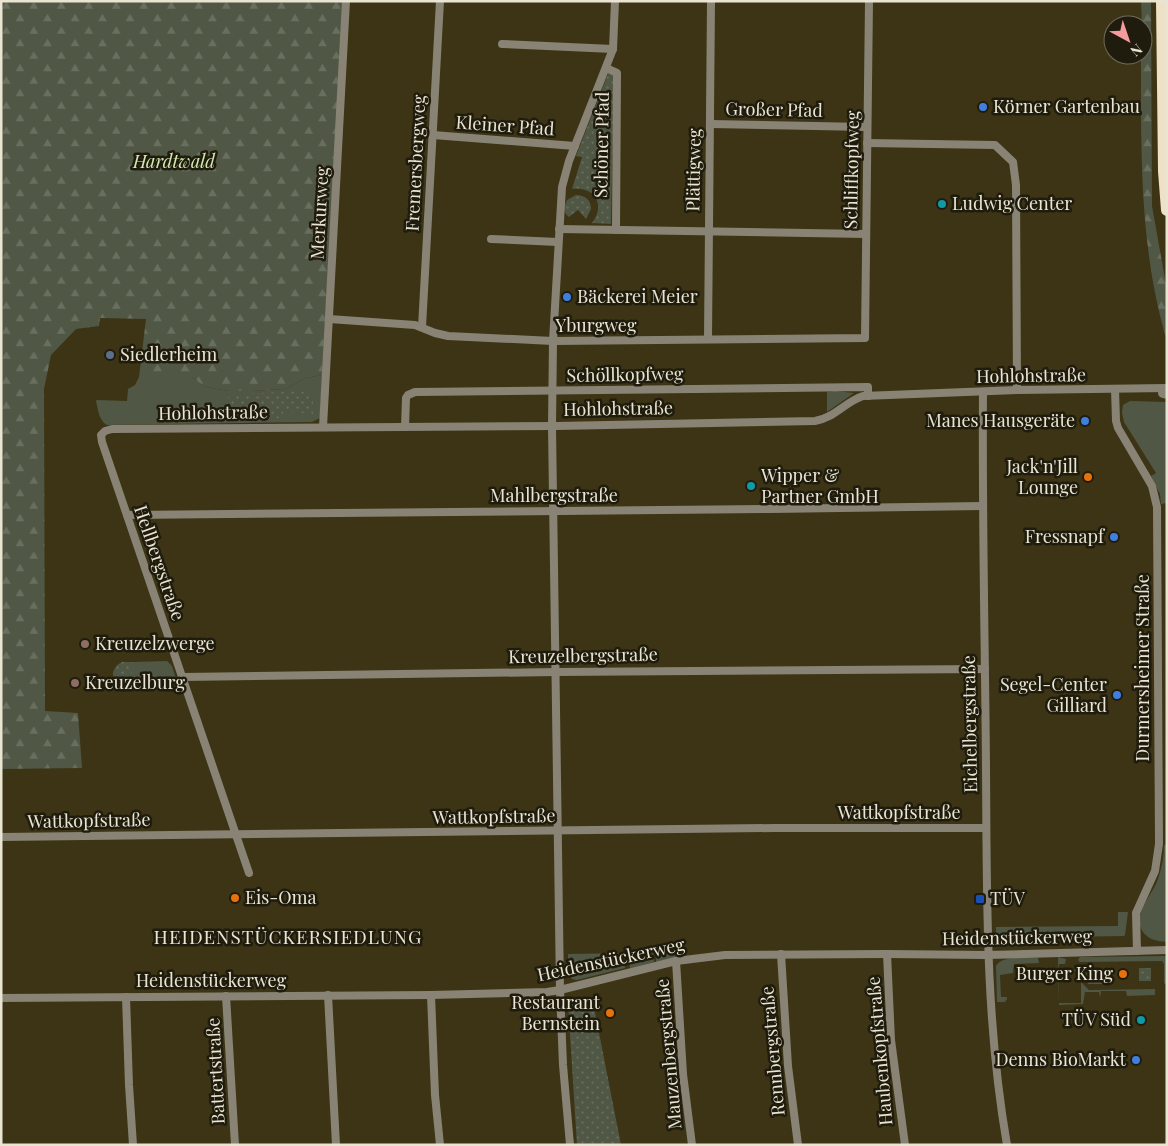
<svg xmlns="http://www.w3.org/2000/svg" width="1168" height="1146" font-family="'Playfair Display',serif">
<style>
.green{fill:#505745}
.forest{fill:url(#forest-firs)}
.park{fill:url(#park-dots)}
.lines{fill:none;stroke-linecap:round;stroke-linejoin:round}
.minor{stroke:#898376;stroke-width:8}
.tertiary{stroke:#898376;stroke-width:10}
.trunk{stroke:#eee1c6;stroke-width:12}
.shop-dot{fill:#3f7fe0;stroke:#1f1c0e;stroke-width:2}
.culture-dot{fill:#0f9aa8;stroke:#1f1c0e;stroke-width:2}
.service-dot{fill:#5c6f8a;stroke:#1f1c0e;stroke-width:2}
.food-dot{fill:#e8710a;stroke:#1f1c0e;stroke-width:2}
.education-dot{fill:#8d6e63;stroke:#1f1c0e;stroke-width:2}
.transit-dot{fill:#1a4fb4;stroke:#1f1c0e;stroke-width:2}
.labels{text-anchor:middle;stroke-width:5;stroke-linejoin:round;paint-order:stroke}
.poi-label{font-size:18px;fill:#eae5d3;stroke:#1f1c0e;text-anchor:start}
.street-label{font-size:18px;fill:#eae5d3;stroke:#1f1c0e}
.park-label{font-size:18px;font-style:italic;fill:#d4eab2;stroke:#1f1c0e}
.neighbourhood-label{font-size:19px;letter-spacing:1px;fill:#eae5d3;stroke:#1f1c0e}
</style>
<defs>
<pattern id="forest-firs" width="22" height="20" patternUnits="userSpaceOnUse" patternTransform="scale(1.25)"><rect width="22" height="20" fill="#505745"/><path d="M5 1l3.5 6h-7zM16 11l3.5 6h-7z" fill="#696f5f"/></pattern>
<pattern id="park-dots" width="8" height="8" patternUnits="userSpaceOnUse" patternTransform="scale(1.25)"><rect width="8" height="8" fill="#505745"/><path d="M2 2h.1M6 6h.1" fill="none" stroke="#696f5f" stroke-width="1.8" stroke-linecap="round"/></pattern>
</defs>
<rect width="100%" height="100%" fill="#3c3414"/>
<g class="green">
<path d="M322 375 320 418 312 422 107 425C99 421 98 410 96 401L97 400 127 401 128 389 135 385 139 377H192L205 387 229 391H251L286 389 305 378Z"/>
<polygon points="835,391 854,393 827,412 827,392"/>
<polygon points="1130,401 1167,402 1167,503 1161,504 1160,494 1151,476 1156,473 1124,422 1122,413 1123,405"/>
<polygon points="167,661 172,666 176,679 170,686 132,687 132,662"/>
<path d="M1164 845H1167V942C1157 941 1149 940 1143 932 1131 914 1153 895 1158 879 1162 867 1164 857 1164 845Z"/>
<polygon points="1118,912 1128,912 1125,935 1124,936 996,938 996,927 1118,926"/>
<polygon points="684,951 684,956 656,962 656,952"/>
<polygon points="653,952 654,962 630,969 629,953"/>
<polygon points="624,953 625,968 577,980 572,979 568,973 568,954"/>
<polygon points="1167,956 1167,986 1164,983 1164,964 1162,961 1080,962 1078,960 1080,957"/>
<polygon points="1058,957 1066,959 1065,964 1059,964 1059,1003 1081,1003 1081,971 1074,971 1075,969 1082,970 1082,983 1089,990 1155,989 1155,995 1127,996 1126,991 1101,991 1100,998 1099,992 1085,992 1083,1004 1059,1005"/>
<path d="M1038 958 1039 963 1014 964 1013 973 1000 975 1001 997H1007V999L1005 1002H997L996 966C1001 955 1027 958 1038 958Z"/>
<polygon points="1101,968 1106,970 1101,970 1101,980 1109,980 1108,984 1088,984 1087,981 1095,981 1095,978 1086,977 1087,969 1089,969 1088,975 1098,976"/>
</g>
<g class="forest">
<polygon points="1,1 343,1 322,375 305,378 286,389 251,391 229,391 205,387 192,377 139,377 146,319 100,318 99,326 76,329 51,355 44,389 45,711 78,713 82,768 1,769"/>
<path d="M1141 1H1151L1152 206 1167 290V341C1139 248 1141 151 1141 55H1143Z"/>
</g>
<g class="park">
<path d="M608 74 614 76 611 224 592 223C606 205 595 186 572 189L582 157 576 156Z"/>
<path d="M576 195C585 195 591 200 591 209L586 219 578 210 569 217C563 213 564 206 567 200Z"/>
<polygon points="298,391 310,393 313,399 313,414 283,411 283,419 248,416 247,421 228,420 228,395"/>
<path d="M122 662H132V687L118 686C110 677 112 667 122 662Z"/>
<rect x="1139" y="968" width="12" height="13"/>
<polygon points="592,997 621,1145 577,1145 568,1003"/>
</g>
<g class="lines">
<g class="minor">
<polyline points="502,44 613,49"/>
<polyline points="606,68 617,73 616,230"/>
<polyline points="710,124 867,127"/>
<polyline points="433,135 575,146"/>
<polyline points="867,143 995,145 1013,162 1016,185 1017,390"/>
<polyline points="559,229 866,234"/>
<polyline points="491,239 558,242"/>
<polyline points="329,319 415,325 435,333 448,336 553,341 865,338 869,1"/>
<polyline points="422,327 440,1"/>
<polyline points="708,339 711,1"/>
<polyline points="1115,389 1116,421 1118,428 1152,486 1157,507 1159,844 1155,871 1136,913 1137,951"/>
<path d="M983 392C982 517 985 642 986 767 987 895 985 1018 1007 1145"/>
<polyline points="323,427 346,1"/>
<polyline points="405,427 406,398 408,395 415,392 868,387 868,396"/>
<polyline points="127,515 771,509 982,506"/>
<polyline points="182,677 556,672 985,669"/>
<polyline points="1,837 774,828 986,828"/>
<path d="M249 873 102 442 101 435 105 431 112 429 556 426 815 421C834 418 845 402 863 396L1017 390 1167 388"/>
<polyline points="781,954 788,1066 798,1145"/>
<polyline points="887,954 891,1040 905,1145"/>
<polyline points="676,961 683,1074 692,1145"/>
<polyline points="328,995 336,1145"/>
<polyline points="431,995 435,1095 440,1145"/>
<polyline points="226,996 235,1145"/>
<polyline points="126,997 129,1085 133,1145"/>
<polyline points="1,998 431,995 547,992 560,990 676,961 725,955 887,954 987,955 1167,950"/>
<polyline points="570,1145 563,1065 560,990 552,426 553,341 562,187 569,161 613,49 615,1"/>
</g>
<polyline class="tertiary" points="1163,393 1167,394"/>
<polyline class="trunk" points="1162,1 1164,171 1167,210"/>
</g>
<g class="shop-dot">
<circle cx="983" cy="107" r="5"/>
<circle cx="567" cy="297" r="5"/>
<circle cx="1085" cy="421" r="5"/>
<circle cx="1114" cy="537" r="5"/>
<circle cx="1117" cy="695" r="5"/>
<circle cx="1136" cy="1060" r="5"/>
</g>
<g class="culture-dot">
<circle cx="942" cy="204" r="5"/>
<circle cx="751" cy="486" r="5"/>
<circle cx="1141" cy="1020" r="5"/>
</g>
<circle class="service-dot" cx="110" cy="355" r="5"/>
<g class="food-dot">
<circle cx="1088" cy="477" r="5"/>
<circle cx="235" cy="898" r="5"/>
<circle cx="1123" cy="974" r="5"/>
<circle cx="610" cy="1013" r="5"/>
</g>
<g class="education-dot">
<circle cx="85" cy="644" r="5"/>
<circle cx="75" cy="683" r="5"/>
</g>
<rect class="transit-dot" x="975" y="894" width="10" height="10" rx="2.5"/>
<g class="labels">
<g class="poi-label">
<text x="993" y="113">Körner Gartenbau</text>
<text x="952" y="210">Ludwig Center</text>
<text x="577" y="303">Bäckerei Meier</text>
<text x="120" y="361">Siedlerheim</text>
<text x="1075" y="427" text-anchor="end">Manes Hausgeräte</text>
<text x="1078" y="473" text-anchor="end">Jack'n'Jill<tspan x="1078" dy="21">Lounge</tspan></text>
<text x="761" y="482">Wipper &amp;<tspan x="761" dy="21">Partner GmbH</tspan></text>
<text x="1104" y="543" text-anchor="end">Fressnapf</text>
<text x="95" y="650">Kreuzelzwerge</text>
<text x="85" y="689">Kreuzelburg</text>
<text x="1107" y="691" text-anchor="end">Segel-Center<tspan x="1107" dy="21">Gilliard</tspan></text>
<text x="245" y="904">Eis-Oma</text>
<text x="990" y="905">TÜV</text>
<text x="1113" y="980" text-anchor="end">Burger King</text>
<text x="600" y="1009" text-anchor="end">Restaurant<tspan x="600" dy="21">Bernstein</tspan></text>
<text x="1131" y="1026" text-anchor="end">TÜV Süd</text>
<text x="1126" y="1066" text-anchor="end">Denns BioMarkt</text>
</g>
<g class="street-label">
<text transform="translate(774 110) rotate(1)" y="6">Großer Pfad</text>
<text transform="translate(505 126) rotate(4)" y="6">Kleiner Pfad</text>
<text transform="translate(602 145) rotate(-89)" y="6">Schöner Pfad</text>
<text transform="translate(416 163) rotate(-87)" y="6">Fremersbergweg</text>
<text transform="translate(694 170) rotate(-89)" y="6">Plättigweg</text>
<text transform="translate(852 170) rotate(-89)" y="6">Schliffkopfweg</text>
<text transform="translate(320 213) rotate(-87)" y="6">Merkurweg</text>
<text x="596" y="332">Yburgweg</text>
<text transform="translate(625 375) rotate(-1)" y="6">Schöllkopfweg</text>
<text transform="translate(1031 376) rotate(-1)" y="6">Hohlohstraße</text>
<text transform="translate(618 409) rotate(-1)" y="6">Hohlohstraße</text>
<text transform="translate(213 413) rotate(-1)" y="6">Hohlohstraße</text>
<text x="554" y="502">Mahlbergstraße</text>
<text transform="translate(159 563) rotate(71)" y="6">Hellbergstraße</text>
<text transform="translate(583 656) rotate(-1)" y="6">Kreuzelbergstraße</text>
<text transform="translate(1143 668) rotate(-90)" y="6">Durmersheimer Straße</text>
<text transform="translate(970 724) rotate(-91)" y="6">Eichelbergstraße</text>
<text x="899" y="819">Wattkopfstraße</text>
<text transform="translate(494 817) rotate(-1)" y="6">Wattkopfstraße</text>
<text transform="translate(89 821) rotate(-1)" y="6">Wattkopfstraße</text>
<text transform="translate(1017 938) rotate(-1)" y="6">Heidenstückerweg</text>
<text transform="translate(611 960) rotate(-12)" y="6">Heidenstückerweg</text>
<text x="211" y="987">Heidenstückerweg</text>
<text transform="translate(773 1051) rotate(-95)" y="6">Rennbergstraße</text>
<text transform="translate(880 1051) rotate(-95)" y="6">Haubenkopfstraße</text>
<text transform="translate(669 1054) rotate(-95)" y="6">Mauzenbergstraße</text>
<text transform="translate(216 1071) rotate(-93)" y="6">Battertstraße</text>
</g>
<g class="park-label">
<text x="174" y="168">Hardtwald</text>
</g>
<g class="neighbourhood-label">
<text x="288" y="944">HEIDENSTÜCKERSIEDLUNG</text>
</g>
</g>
<rect width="1168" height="1146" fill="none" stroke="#eae5d3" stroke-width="5"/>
<g transform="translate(1128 40) rotate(140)"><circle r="24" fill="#1f1c0e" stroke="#706c5d"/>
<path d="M0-4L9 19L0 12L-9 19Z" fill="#f59b9e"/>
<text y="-8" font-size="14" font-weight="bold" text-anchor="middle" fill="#eae5d3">N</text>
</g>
</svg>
